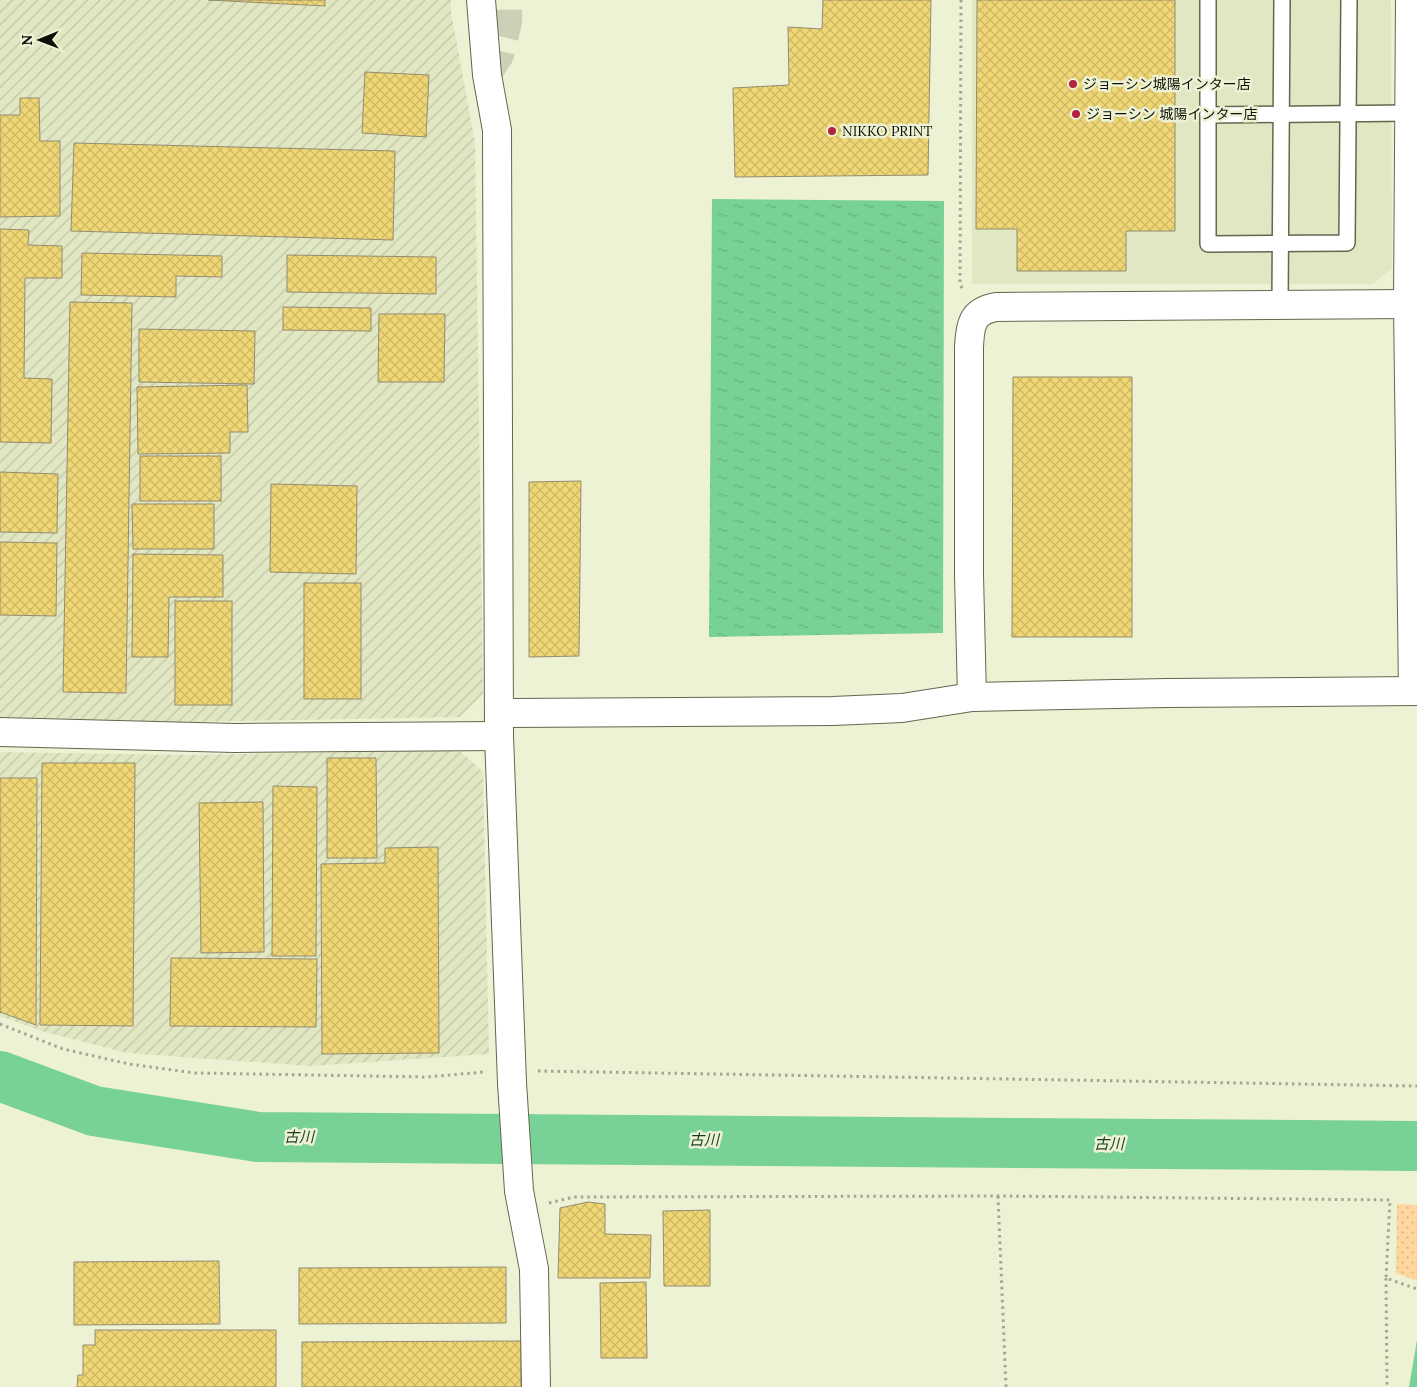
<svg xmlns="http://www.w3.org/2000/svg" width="1417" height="1387" font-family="Lora,'Noto Sans JP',serif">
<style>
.built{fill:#e1e7c2}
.industrial{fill:url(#industrial-furrows)}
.park{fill:url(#park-dots)}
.water{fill:url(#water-ripples)}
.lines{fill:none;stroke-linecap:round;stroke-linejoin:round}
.river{stroke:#78d196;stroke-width:50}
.building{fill:url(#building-cross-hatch);stroke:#938c71}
.minor-tunnel{stroke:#ccd0b6;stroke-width:28;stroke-dasharray:28 14;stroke-linecap:butt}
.service-casing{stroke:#63674d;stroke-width:18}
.minor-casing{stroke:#63674d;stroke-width:30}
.tertiary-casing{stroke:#63674d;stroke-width:30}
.path{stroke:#a3a690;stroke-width:3;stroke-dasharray:2.5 4;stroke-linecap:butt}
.service{stroke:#fff;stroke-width:15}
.minor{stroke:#fff;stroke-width:28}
.tertiary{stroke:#fff;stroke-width:28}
.poi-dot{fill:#b3213d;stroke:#edf2d5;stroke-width:2}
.labels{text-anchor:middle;stroke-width:5;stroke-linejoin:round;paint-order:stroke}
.poi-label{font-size:14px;fill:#0e0f06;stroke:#edf2d5;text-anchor:start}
.water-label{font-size:15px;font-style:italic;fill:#163c25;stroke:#edf2d5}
</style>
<defs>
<pattern id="industrial-furrows" width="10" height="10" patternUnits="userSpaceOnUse" patternTransform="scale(1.25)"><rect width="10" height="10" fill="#e1e7c2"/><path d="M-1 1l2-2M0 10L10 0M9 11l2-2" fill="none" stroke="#c0c5a5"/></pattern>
<pattern id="park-dots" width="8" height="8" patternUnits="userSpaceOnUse" patternTransform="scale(1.25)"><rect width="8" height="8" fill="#fed69e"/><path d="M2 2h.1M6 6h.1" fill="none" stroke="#d8b687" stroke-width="1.8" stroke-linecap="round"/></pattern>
<pattern id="water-ripples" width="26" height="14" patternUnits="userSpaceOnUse" patternTransform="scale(1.25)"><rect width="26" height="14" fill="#78d196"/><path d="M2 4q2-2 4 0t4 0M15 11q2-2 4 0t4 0" fill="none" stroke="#67b280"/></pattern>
<pattern id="building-cross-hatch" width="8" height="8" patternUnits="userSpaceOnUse" patternTransform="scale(1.25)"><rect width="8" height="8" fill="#f0d775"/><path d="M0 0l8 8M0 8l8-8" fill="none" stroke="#cdb764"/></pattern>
</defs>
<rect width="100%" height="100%" fill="#edf2d5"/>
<polygon class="built" points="972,0 1391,0 1392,268 1373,284 972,284"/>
<g class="industrial">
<polygon points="0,0 451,0 451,12 475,142 483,694 460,717 183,722 0,717"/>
<polygon points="459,750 483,772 489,1054 310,1066 127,1053 45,1032 0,1016 0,752 188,755"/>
</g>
<polygon class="park" points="1397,1204 1417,1205 1417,1281 1396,1273"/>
<g class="water">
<polygon points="712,199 944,201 943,633 709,637"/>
<polygon points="1417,1339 1417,1387 1409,1387 1417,1340"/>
</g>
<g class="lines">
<polyline class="river" points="0,1076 94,1111 258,1137 1417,1146"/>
</g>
<g class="building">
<polygon points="208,0 325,0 325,6"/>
<polygon points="823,0 931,0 928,175 735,177 733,88 789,85 788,27 822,29"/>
<polygon points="977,0 1175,0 1175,231 1126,231 1126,271 1017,271 1017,229 976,229"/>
<polygon points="365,72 429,75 426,137 362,133"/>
<polygon points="20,98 39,98 40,141 60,141 60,216 0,217 0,115 20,115"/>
<polygon points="74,143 395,151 393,240 71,231"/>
<polygon points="0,229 29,230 28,245 62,246 62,278 25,278 24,378 52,379 51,443 0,442"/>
<polygon points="82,253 222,256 222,277 176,276 176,297 81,295"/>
<polygon points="287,255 436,257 436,294 287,292"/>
<polygon points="70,302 132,303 126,693 63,692"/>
<polygon points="283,307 371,308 371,331 283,330"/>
<polygon points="379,314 445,314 444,382 378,382"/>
<polygon points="139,329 255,331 254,384 139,382"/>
<polygon points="1013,377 1132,377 1132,637 1012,637"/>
<polygon points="247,385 248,432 230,432 230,453 138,454 137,387"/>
<rect x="140" y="456" width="81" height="45"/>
<polygon points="0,472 58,474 57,533 0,532"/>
<polygon points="581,481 579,656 529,657 529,482"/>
<polygon points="271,484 357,486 356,574 270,572"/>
<polygon points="132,504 214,504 214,549 133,549"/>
<polygon points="0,542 57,543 56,616 0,615"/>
<polygon points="133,554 223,555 223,597 169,597 168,657 132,657"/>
<rect x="304" y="583" width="57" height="116"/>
<rect x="175" y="601" width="57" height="104"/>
<polygon points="327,758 376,758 377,858 327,858"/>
<polygon points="42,763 135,763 133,1026 40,1025"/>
<polygon points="0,778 37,778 36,1025 0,1012"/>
<polygon points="273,786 317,787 316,956 272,956"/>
<polygon points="263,802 264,952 201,953 199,803"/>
<polygon points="438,847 439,1053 322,1054 321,864 385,863 385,848"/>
<polygon points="171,958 317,959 316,1027 170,1026"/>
<polygon points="588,1202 605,1204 605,1234 651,1235 650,1278 558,1278 560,1208"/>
<polygon points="710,1210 710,1286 664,1286 663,1211"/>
<polygon points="219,1261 220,1324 74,1325 74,1262"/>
<polygon points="506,1267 506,1323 299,1324 299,1268"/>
<polygon points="646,1282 647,1358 601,1358 600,1283"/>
<polygon points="95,1330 276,1330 276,1387 77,1387 78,1375 83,1375 83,1345 95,1345"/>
<polygon points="521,1341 521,1387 302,1387 302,1342"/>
</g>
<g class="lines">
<polyline class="minor-tunnel" points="487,75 500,55 508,22 508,0"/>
<defs>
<g id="service">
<polyline points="1208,0 1208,244 1347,243 1349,0"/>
<polyline points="1208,115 1410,113"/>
<polyline points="1280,304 1282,0"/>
</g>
<polyline id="minor" points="512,1083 519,1191 534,1269 536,1387"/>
<g id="tertiary">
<polyline points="481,0 487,75 497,130 499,736 512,1083"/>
<polyline points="1410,0 1408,304 1413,691"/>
<path d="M972 697 969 575V347C970 325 972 311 996 307L1408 304"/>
<polyline points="500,713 833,711 902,708 972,697 1167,693 1417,691"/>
<polyline points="0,732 235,738 499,736"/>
</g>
</defs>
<use href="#service" class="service-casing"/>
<use href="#minor" class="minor-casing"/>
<use href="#tertiary" class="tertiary-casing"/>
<g class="path">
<polyline points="961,0 960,283 963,291"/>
<polyline points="0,1024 63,1049 129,1064 195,1073 427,1077 484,1072"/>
<polyline points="538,1071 1417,1086"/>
<polyline points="998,1196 1006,1387"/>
<polyline points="549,1203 574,1197 998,1196 1390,1200 1386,1278 1417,1289"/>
<polyline points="1386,1278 1387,1387"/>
</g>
<use href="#service" class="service"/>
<use href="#minor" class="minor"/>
<use href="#tertiary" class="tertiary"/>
</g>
<g class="poi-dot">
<circle cx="1073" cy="84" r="5"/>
<circle cx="1076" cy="114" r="5"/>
<circle cx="832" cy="131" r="5"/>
</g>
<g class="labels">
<g class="poi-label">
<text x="1083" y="89">ジョーシン城陽インター店</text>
<text x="1086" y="119">ジョーシン 城陽インター店</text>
<text x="842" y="136">NIKKO PRINT</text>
</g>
<g class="water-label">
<text x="299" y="1142">古川</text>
<text x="704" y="1145">古川</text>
<text x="1109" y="1149">古川</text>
</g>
</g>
<g transform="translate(40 40) rotate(269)" stroke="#edf2d5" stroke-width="4" paint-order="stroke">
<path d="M0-4L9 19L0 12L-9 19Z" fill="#0e0f06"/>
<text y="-8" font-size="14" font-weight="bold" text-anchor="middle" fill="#0e0f06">N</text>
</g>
</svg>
